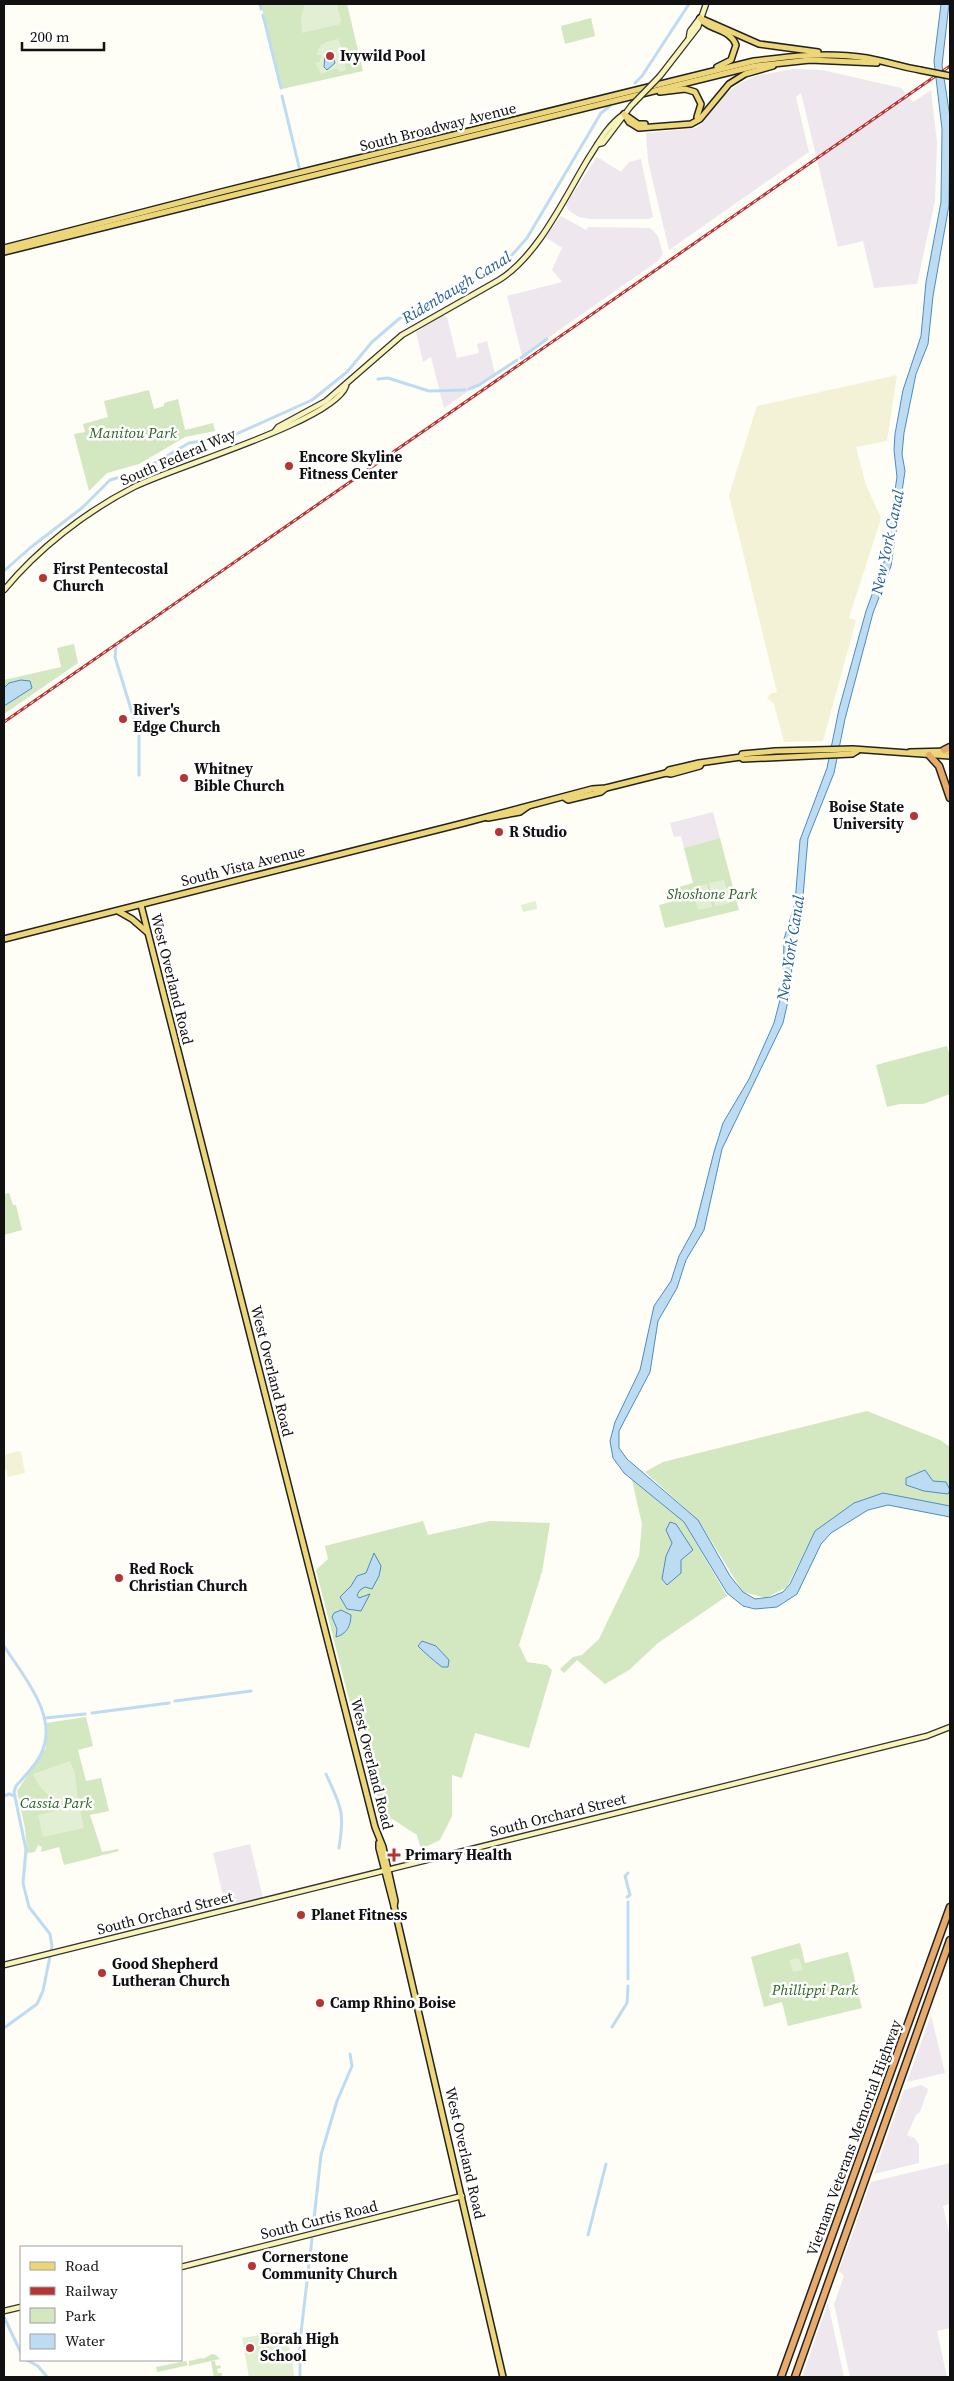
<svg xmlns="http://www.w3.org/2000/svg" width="954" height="2381" font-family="'Source Serif 4',serif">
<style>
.industrial{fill:#eee7ee}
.farmland{fill:#f3f2d7}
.green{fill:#d3e7c1}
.pitch{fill:#e3efd2}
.water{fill:#bedcf1;stroke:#4b8dc2}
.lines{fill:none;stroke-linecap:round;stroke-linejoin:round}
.canal{stroke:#bedcf1;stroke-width:3}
.secondary-casing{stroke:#333;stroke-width:7}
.primary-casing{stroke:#222;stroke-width:8}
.highway-casing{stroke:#222;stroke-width:9}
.secondary{stroke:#f8f4b7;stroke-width:4.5}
.primary{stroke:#ecd677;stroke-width:5}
.highway{stroke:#e8aa6a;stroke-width:6}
.rail-casing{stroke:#b63434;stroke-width:3}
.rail{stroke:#fff;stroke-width:1;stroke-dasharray:4;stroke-linecap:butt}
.secondary-bridge-casing{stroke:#333;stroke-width:7;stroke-linecap:butt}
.primary-bridge-casing{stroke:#222;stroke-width:8;stroke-linecap:butt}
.secondary-bridge{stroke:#f8f4b7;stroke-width:4.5}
.primary-bridge{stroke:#ecd677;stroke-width:5}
.poi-dot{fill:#b63434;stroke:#fff;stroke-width:2}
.labels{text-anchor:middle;stroke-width:5;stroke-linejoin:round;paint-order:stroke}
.poi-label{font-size:15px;font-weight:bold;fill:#111;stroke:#fff;text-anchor:start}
.street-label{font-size:15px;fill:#111;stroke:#fff}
.park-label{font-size:15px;font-style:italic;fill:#2f6426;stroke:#fff}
.water-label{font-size:16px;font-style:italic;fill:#246099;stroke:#fff}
</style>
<rect width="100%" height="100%" fill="#fefdf6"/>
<g class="industrial">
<polygon points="793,69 822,70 901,88 913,102 931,90 937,142 935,201 917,284 874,288 863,241 838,247 801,93 796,97 809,152 669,250 648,161 646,133 696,128 703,122 724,95 737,85 755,76"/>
<polygon points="597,157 621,172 629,162 641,159 653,217 649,219 590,219 579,217 568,210 566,204"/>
<polygon points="561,216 586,230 588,227 650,228 658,236 663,254 658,261 522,356 507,296 562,282 552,270 562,248 545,237"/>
<polygon points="442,315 447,317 457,358 479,353 477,344 487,341 495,373 444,408 431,357 423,362 416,332"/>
<polygon points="713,812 720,838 684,848 681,836 674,837 670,823"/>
<polygon points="250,1844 263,1898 228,1905 225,1904 213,1853"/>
<polygon points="931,2015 945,2073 907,2082"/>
<polygon points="921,2085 928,2089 920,2112 916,2115 907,2135 915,2138 919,2145 919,2163 874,2174 904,2090"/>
<polygon points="950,2163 950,2204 943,2206 950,2237 950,2328 937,2331 947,2377 850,2377 834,2304 844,2276 839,2271 871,2182"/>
<polygon points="828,2303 844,2377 802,2377 807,2363"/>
</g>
<g class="farmland">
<polygon points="897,375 887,441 856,447 866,485 881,518 849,618 856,620 823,741 784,742 774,704 767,698 770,694 777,692 729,495 757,406"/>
<polygon points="18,1451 21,1452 25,1473 8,1477 6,1470 4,1470 4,1455"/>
</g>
<g class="green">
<polygon points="261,4 347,4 363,71 282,89"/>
<polygon points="591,18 595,36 565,44 561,26"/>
<polygon points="149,390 154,409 164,406 164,403 178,399 185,430 213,423 215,431 185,437 139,464 107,473 89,491 74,434 85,432 83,424 108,417 104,401"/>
<polygon points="74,644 78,663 4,714 4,680 61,667 57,648"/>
<polygon points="720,838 739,910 665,928 659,905 677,900 675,888 693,883 684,848"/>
<polygon points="947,1046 950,1057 950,1094 923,1104 900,1104 887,1107 876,1065"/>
<polygon points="9,1193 13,1205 16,1205 22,1230 4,1235 4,1194"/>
<polygon points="867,1411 940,1440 950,1447 950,1506 884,1493 815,1531 787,1587 766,1598 743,1592 698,1520 645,1472 663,1462"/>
<polygon points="632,1480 684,1522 727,1596 658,1643 629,1670 605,1684 577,1660 564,1673 560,1669 573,1657 582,1655 599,1639 639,1556 642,1524"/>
<polygon points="423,1521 428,1535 490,1521 550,1523 542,1572 519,1645 527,1662 547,1665 552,1670 529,1748 475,1733 462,1778 452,1775 452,1816 440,1840 421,1849 417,1835 377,1809 316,1570 328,1559 325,1546"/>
<polygon points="86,1717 93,1746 78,1750 86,1781 101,1778 109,1811 90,1815 102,1852 118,1849 119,1851 64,1865 59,1847 41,1852 42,1847 38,1845 35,1852 27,1853 25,1828 17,1791 46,1748 46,1723"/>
<polygon points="800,1943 805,1963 848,1952 862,2008 788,2026 782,2002 764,2007 751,1957"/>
<polygon points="212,2354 216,2355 220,2359 189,2366 189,2361 202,2358 203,2359"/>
<polygon points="186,2361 188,2365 185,2366 157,2372 156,2367"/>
<polygon points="212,2361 215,2361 216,2366 220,2365 221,2368 217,2369 218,2373 222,2373 222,2376 214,2377 211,2362"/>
</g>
<g class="pitch">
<polygon points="305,4 337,4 341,21 340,24 302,33 301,16"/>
<path d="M338 39 343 52 340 55 344 58 346 70 340 72 337 68 321 74 315 62H320L321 55H317C318 43 326 42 338 39Z"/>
<polygon points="724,880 730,903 715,906 709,883"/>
<polygon points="707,884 712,907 698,910 692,887"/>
<polygon points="536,901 537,909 523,912 521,905"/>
<path d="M70 1761 75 1773 78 1802C56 1805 42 1794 33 1774Z"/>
<polygon points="79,1806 84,1828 43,1837 38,1815"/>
<polygon points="799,1958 803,1970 793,1972 789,1960"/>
<polygon points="789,1987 791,1994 777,1998 775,1990"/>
<polygon points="277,2332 285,2336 292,2357 294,2376 249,2377 242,2338"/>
</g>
<g class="water">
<polygon points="941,4 949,4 942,65 950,117 949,205 933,296 928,344 916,374 904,433 902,454 905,471 891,566 873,613 845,719 834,773 808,838 802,908 793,933 791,988 783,1023 722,1149 704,1230 686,1260 677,1288 658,1321 650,1372 619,1431 619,1448 627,1459 698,1520 730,1576 743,1592 755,1599 771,1597 783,1592 790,1584 815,1531 854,1503 883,1493 950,1506 950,1517 888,1505 868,1510 831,1533 821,1544 797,1594 777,1607 755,1609 743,1606 727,1593 684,1522 624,1473 613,1458 610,1441 615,1422 640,1370 654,1306 671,1281 679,1256 695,1227 714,1152 723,1123 749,1079 774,1023 783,988 784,939 795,903 800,840 827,768 839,709 866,611 884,562 897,477 894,450 895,434 903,390 921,336 926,282 941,202 942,129 934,61"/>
<polygon points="325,55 333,56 335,63 327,70 324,67"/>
<polygon points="21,680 30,681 32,688 4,706 4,688 9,683"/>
<polygon points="925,1470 933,1481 946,1482 950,1490 948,1494 924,1491 906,1485 906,1478"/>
<polygon points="670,1522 676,1524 693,1550 681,1560 681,1573 667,1585 662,1579 666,1556 672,1543 666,1530"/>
<polygon points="374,1553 381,1566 379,1576 372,1589 365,1587 360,1590 357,1595 359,1598 370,1594 361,1611 347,1609 340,1597 351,1586 357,1576 366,1573"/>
<path d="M341 1610 351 1615C351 1625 347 1634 336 1637L337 1629 332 1617 334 1613Z"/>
<path d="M422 1641 436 1646 449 1660 448 1667H442C433 1660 426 1654 418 1646Z"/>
</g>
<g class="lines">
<g class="canal">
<polyline points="260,4 261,9"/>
<polyline points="263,15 281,88"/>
<polyline points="635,83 642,76 689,4"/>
<polyline points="282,96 300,171"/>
<polyline points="521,358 547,339"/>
<polyline points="378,379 388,378 429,391 465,390"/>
<polyline points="469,389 479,385 517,360"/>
<polyline points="4,571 30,548 83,507 110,480 141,471 189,443 232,436 312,400 347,372 372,342 400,318 431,304 490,270 512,255 527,238 601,113 610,106"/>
<polyline points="116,646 115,657 137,729"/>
<polyline points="139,736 139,775"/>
<path d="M4 1646C23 1676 61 1718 40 1756 35 1766 24 1777 16 1786L14 1792 26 1850 23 1883 29 1907 50 1934 52 1946 43 1991 37 2004 4 2028"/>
<polyline points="175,1701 251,1691"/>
<polyline points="92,1713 169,1703"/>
<polyline points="45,1718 85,1714"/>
<path d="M326 1774C341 1807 345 1811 339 1848"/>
<polyline points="4,1796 9,1794 15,1796"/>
<polyline points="627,1897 630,1895 625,1876 628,1873"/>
<polyline points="628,1902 628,1979"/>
<polyline points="612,2027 627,2003 628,1986"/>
<polyline points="313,2228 321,2155 337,2101 352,2066 350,2054"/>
<polyline points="588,2235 606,2164"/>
<polyline points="4,2317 21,2353"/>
<polyline points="27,2360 38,2366 47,2377"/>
<polyline points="300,2377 300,2341 312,2239"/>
</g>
<defs>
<g id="secondary">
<polyline points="689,37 690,31 699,19"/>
<polyline points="660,76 698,27 706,4"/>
<polyline points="598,144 603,143 631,106"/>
<path d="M275 431 278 427 326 401 402 335 499 280C538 256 565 197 588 159 599 142 608 125 624 114"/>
<path d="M4 590C38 549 85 512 134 487 173 467 334 421 346 386"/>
<polyline points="4,1965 927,1736 950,1727"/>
<polyline points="181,2267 462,2196"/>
<polyline points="4,2311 21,2307"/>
</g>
<g id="primary">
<polyline points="700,18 759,44 818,52"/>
<path d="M700 18C709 31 730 28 736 45L731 60 717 67"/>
<polyline points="660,92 685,89 695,92 701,104 697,117"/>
<polyline points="624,114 629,122 639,128 691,124 700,119 729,84 745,74 773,66"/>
<polyline points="624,114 638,124 645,124"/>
<path d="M4 248 221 192 754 61C791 56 829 52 867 58 884 61 902 67 920 70"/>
<polyline points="4,252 755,66 810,60 877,63"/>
<polyline points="910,752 950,751"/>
<polyline points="741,757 743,759 852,754 857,751"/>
<polyline points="666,773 669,770 699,763 741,757 742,754 775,751 853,749 950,756"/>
<polyline points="565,798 568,800 601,792 606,788"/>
<polyline points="488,818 520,812 527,807"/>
<polyline points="141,905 375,1827 383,1847 395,1901 394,1906"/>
<polyline points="118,911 132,919 147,932"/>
<polyline points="4,939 464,823 592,789 606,788 666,773 671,774 700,766 701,764"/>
<polyline points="379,1843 379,1848 394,1906 503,2377"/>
</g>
<g id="highway">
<polyline points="944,750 950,747"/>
<polyline points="929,755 939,766 950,798"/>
<polyline points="781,2377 950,1907"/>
<polyline points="795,2377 950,1940"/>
</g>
</defs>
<use href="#secondary" class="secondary-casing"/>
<use href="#primary" class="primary-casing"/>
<use href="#highway" class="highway-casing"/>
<use href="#secondary" class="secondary"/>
<use href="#primary" class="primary"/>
<use href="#highway" class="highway"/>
<defs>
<polyline id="rail" points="4,722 950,66"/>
</defs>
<use href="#rail" class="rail-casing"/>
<use href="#rail" class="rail"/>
<defs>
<polyline id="secondary-bridge" points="631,106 660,76"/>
<polyline id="primary-bridge" points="920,70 950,76"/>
</defs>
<use href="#secondary-bridge" class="secondary-bridge-casing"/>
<use href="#primary-bridge" class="primary-bridge-casing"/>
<use href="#secondary-bridge" class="secondary-bridge"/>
<use href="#primary-bridge" class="primary-bridge"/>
</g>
<g class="poi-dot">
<circle cx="330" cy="56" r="5"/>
<circle cx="289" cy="466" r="5"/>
<circle cx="43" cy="578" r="5"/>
<circle cx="123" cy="719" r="5"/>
<circle cx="184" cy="778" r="5"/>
<circle cx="914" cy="816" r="5"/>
<circle cx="499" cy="832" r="5"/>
<circle cx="119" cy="1578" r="5"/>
<path d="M391.5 1847.5h5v5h5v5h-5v5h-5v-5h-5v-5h5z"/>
<circle cx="301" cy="1915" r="5"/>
<circle cx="102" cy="1973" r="5"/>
<circle cx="320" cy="2003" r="5"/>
<circle cx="252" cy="2266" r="5"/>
<circle cx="250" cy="2348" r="5"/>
</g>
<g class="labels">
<g class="poi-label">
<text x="340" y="61">Ivywild Pool</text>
<text x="299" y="462">Encore Skyline<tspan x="299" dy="17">Fitness Center</tspan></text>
<text x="53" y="574">First Pentecostal<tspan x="53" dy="17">Church</tspan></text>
<text x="133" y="715">River's<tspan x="133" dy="17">Edge Church</tspan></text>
<text x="194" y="774">Whitney<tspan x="194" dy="17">Bible Church</tspan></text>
<text x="904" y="812" text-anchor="end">Boise State<tspan x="904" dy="17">University</tspan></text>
<text x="509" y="837">R Studio</text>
<text x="129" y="1574">Red Rock<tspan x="129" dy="17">Christian Church</tspan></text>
<text x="405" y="1860">Primary Health</text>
<text x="311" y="1920">Planet Fitness</text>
<text x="112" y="1969">Good Shepherd<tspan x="112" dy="17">Lutheran Church</tspan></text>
<text x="330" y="2008">Camp Rhino Boise</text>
<text x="262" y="2262">Cornerstone<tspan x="262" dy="17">Community Church</tspan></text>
<text x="260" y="2344">Borah High<tspan x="260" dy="17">School</tspan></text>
</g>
<g class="street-label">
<text transform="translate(438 127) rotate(-14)" y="5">South Broadway Avenue</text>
<text transform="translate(178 457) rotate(-23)" y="5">South Federal Way</text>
<text transform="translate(243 866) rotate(-14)" y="5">South Vista Avenue</text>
<text transform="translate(172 979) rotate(76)" y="5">West Overland Road</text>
<text transform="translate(272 1371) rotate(76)" y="5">West Overland Road</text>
<text transform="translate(372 1764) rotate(76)" y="5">West Overland Road</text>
<text transform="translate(558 1815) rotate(-14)" y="5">South Orchard Street</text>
<text transform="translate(165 1913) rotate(-14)" y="5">South Orchard Street</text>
<text transform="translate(854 2138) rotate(-70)" y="5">Vietnam Veterans Memorial Highway</text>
<text transform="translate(465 2153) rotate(77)" y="5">West Overland Road</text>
<text transform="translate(319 2220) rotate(-14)" y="5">South Curtis Road</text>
</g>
<g class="park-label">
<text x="133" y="438">Manitou Park</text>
<text x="712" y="899">Shoshone Park</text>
<text x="56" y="1808">Cassia Park</text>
<text x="815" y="1995">Phillippi Park</text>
</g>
<g class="water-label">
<text transform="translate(456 287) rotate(-31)" y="6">Ridenbaugh Canal</text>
<text transform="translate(887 542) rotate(-78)" y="6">New York Canal</text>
<text transform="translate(790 948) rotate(-81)" y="6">New York Canal</text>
</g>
</g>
<rect width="954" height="2381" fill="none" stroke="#111111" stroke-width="10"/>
<rect x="20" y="2246" width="162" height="115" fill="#ffffff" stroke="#a0a0a0"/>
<rect x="30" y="2262" width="25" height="8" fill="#ecd677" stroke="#a0a0a0"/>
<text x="65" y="2271" font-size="15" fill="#111111">Road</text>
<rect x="30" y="2287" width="25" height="8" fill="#b63434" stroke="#a0a0a0"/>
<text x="65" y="2296" font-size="15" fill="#111111">Railway</text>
<rect x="30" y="2308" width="25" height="15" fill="#d3e7c1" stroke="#a0a0a0"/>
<text x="65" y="2321" font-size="15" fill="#111111">Park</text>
<rect x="30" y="2334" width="25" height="15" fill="#bedcf1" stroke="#a0a0a0"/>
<text x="65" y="2346" font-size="15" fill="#111111">Water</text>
<path d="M22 42v8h82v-8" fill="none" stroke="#111111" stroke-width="2.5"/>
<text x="30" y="42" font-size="15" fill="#111111" stroke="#ffffff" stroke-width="4" paint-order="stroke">200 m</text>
</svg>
